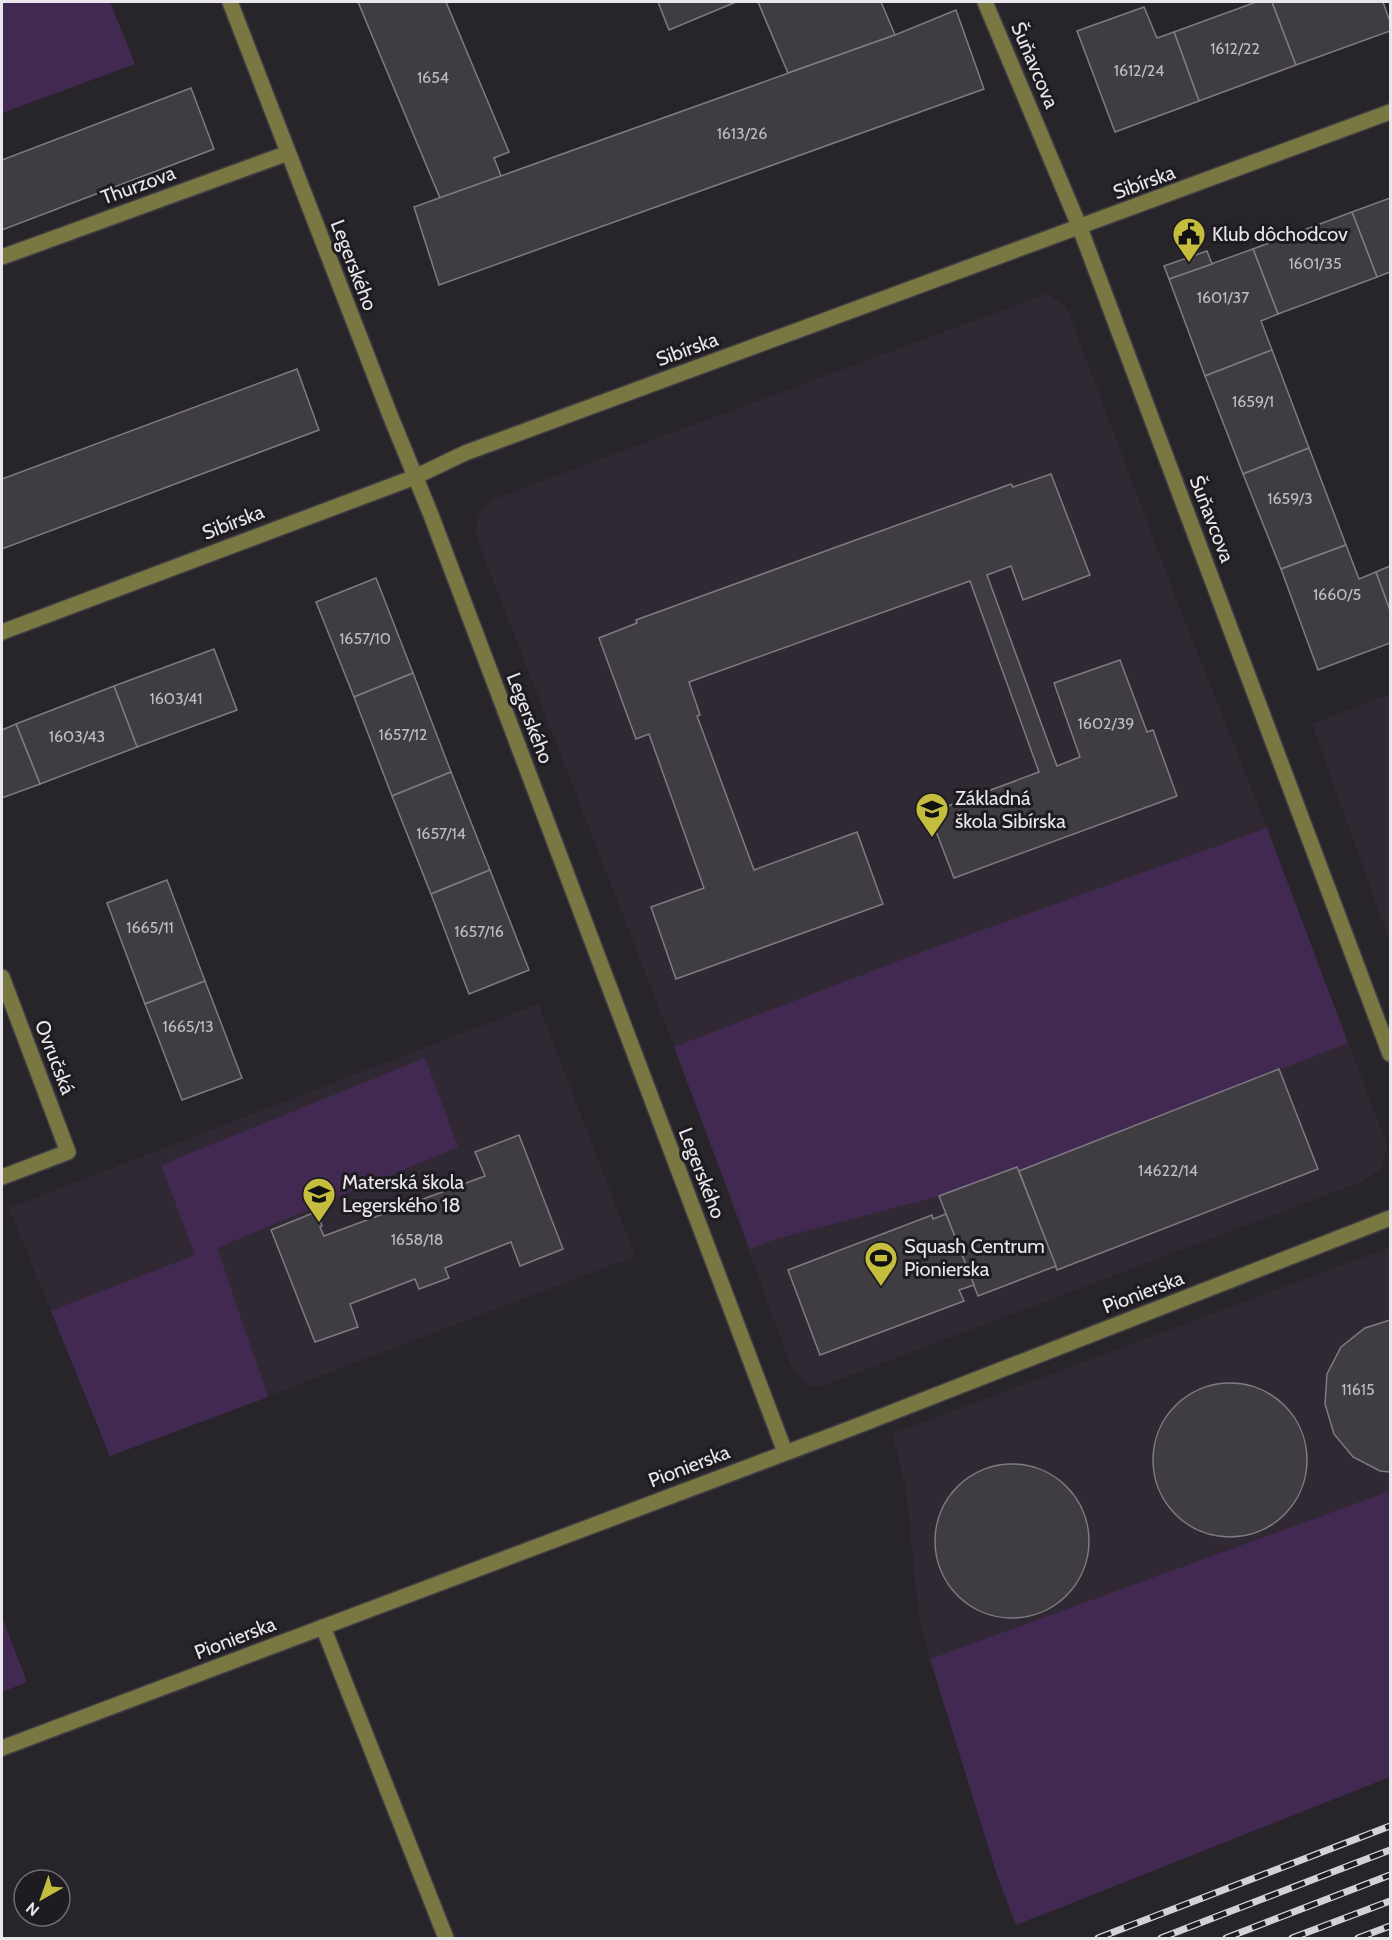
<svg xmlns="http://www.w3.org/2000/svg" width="1392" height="1940" font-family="Cabin,sans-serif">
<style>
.built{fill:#302934}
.green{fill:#422952}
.building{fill:#3f3c42;stroke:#7f7b82;stroke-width:1.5}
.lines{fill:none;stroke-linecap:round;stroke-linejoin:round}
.minor-casing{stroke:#434045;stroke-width:18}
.minor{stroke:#797742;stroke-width:15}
.rail-casing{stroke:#d4d2d6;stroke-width:7}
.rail{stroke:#1e1b21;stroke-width:4.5;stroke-dasharray:14;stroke-linecap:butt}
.labels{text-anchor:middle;stroke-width:6;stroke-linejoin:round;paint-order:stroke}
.number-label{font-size:16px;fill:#bebcc1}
.street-label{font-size:20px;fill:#e9e7eb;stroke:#1e1b21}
.poi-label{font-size:20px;fill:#e9e7eb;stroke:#1e1b21;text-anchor:start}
</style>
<rect width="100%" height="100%" fill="#28252a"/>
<g class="built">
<polygon points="1046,294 1066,306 1175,596 1267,828 1387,1145 1381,1169 1363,1181 819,1387 808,1385 791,1366 685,1075 476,536 478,518 491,500"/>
<polygon points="1390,694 1390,942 1312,724"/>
<polygon points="538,1004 635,1256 110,1456 9,1208"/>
<polygon points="1390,1247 1390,1491 930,1659 919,1619 906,1488 892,1434"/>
</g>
<g class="green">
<polygon points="2,2 110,2 135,64 2,113"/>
<polygon points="1267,828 1348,1043 1019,1171 1016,1167 939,1196 776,1239 750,1249 674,1047 935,947"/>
<polygon points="425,1058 458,1147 217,1248 268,1397 110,1456 51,1311 195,1255 161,1165"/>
<polygon points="1390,1491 1390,1777 1016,1925 997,1875 930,1659"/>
<polygon points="2,1617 27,1682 2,1692"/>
</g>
<g class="building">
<polygon points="358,2 446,2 509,152 494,158 501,176 440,198"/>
<polygon points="658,2 736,2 669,30"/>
<polygon points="758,2 881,2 895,35 788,73"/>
<polygon points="1256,2 1272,2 1296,65 1199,101 1174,32"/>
<polygon points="1272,2 1383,2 1390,22 1390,31 1296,65"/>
<polygon points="1144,7 1157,38 1174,32 1199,101 1115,132 1077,31"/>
<polygon points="956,10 984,89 439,285 414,207 895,35"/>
<polygon points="191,88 214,149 2,230 2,160"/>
<polygon points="1390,198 1390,272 1377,277 1352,212"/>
<polygon points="1352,212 1377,277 1278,314 1253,249"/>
<polygon points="1253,249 1278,314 1261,321 1272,350 1205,376 1169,279"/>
<polygon points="1207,251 1212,264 1169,279 1164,266"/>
<polygon points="1272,350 1309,448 1243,474 1205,376"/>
<polygon points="297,369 319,430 2,549 2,479"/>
<polygon points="1309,448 1346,545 1281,569 1243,474"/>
<polygon points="1051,474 1090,575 1023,600 1011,566 987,575 1052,753 1057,766 1080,757 1054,683 1120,660 1147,732 1153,730 1177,796 954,878 929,813 1039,772 970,581 689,682 700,715 697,716 754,870 857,832 883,904 676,979 651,907 704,888 649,734 636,739 599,638 637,623 636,620 842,545 1011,484 1013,487"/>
<polygon points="1346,545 1359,579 1376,572 1390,610 1390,643 1318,670 1281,569"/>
<polygon points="1390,566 1390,610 1376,572"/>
<polygon points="376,578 413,673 354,697 316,602"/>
<polygon points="214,649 237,710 137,747 114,686"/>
<polygon points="413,673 451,772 392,796 354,697"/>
<polygon points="114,686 137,747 40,784 16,724"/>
<polygon points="16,724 40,784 2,798 2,730"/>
<polygon points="451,772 490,870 431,894 392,796"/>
<polygon points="490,870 529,970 469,994 431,894"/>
<polygon points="167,880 205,981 145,1004 107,903"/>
<polygon points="205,981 242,1078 182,1100 145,1004"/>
<polygon points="1279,1069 1318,1169 1057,1270 1019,1171"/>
<polygon points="519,1135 563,1249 520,1266 511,1242 445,1268 449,1278 419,1289 415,1279 350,1304 358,1327 315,1342 271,1230 313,1213 314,1216 318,1215 322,1226 320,1227 324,1236 485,1176 475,1152"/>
<polygon points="1017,1167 1056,1266 978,1296 939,1196"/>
<polygon points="946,1214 974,1285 959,1290 964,1301 820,1355 788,1270 932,1215 933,1219"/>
<polygon points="1390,1320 1390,1472 1380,1471 1353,1457 1334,1434 1325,1404 1327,1374 1341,1347 1365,1328"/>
<circle cx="1230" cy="1460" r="77"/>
<circle cx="1012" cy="1541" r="77"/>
</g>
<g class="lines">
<defs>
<g id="minor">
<polyline points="230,2 390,415 431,515 785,1452"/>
<polyline points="985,2 1080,228 1390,1054"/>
<polyline points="2,257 288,153"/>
<polyline points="2,632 415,477 465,453 1390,112"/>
<polyline points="2,977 68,1152 2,1177"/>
<polyline points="323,1627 446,1938"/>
<polyline points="2,1748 857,1426 1390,1218"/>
</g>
</defs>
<use href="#minor" class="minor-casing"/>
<use href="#minor" class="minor"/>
<defs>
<g id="rail">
<polyline points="1098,1938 1390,1826"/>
<polyline points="1161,1938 1390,1850"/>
<polyline points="1226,1938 1390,1875"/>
<polyline points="1292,1938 1390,1901"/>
<polyline points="1358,1938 1390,1926"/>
</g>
</defs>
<use href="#rail" class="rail-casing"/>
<use href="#rail" class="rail"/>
</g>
<defs>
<symbol id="civic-pin" viewBox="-11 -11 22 30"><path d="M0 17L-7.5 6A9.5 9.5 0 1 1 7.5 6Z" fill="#c4bd3e" stroke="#1e1b21"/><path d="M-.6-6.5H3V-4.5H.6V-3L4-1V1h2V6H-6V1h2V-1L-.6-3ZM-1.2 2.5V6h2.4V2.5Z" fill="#111"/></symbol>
<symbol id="school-pin" viewBox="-11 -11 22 30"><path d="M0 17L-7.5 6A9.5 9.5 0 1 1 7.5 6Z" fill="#c4bd3e" stroke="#1e1b21"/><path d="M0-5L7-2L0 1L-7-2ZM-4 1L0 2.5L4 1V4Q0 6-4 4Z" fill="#111"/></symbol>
<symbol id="stadium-pin" viewBox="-11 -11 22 30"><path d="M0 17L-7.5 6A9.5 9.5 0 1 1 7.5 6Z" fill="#c4bd3e" stroke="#1e1b21"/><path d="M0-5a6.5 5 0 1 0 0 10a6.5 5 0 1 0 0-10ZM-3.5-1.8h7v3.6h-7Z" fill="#111"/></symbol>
</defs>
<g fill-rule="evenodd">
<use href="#civic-pin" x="1170" y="215" width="38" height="52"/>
<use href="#school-pin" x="913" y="790" width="38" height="52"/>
<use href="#school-pin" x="300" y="1175" width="38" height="52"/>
<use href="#stadium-pin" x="862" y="1239" width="38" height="52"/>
</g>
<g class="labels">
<g class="number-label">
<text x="1235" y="54">1612/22</text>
<text x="1139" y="76">1612/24</text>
<text x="433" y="83">1654</text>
<text x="742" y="139">1613/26</text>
<text x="1315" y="269">1601/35</text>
<text x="1223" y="303">1601/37</text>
<text x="1253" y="407">1659/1</text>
<text x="1290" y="504">1659/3</text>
<text x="1337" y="600">1660/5</text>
<text x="365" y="644">1657/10</text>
<text x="176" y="704">1603/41</text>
<text x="1106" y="729">1602/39</text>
<text x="403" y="740">1657/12</text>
<text x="77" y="742">1603/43</text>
<text x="441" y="839">1657/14</text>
<text x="150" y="933">1665/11</text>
<text x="479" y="937">1657/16</text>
<text x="188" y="1032">1665/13</text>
<text x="1168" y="1176">14622/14</text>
<text x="417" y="1245">1658/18</text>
<text x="1358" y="1395">11615</text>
</g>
<g class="street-label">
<text transform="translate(1035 65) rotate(67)" y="7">Šuňavcova</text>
<text transform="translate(1144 182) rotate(-20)" y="7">Sibírska</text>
<text transform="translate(138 185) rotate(-20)" y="7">Thurzova</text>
<text transform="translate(354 265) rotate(69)" y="7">Legerského</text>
<text transform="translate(687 349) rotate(-20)" y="7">Sibírska</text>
<text transform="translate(1212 519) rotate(69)" y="7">Šuňavcova</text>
<text transform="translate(233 522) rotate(-21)" y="7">Sibírska</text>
<text transform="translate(530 718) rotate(69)" y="7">Legerského</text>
<text transform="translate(55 1057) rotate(69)" y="7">Ovručská</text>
<text transform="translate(702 1173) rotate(69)" y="7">Legerského</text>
<text transform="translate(1143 1292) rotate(-21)" y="7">Pionierska</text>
<text transform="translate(689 1466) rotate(-21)" y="7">Pionierska</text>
<text transform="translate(235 1638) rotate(-21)" y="7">Pionierska</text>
</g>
<g class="poi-label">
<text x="1212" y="241">Klub dôchodcov</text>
<text x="955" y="805">Základná<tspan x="955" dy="23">škola Sibírska</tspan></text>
<text x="342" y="1189">Materská škola<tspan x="342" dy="23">Legerského 18</tspan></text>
<text x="904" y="1253">Squash Centrum<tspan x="904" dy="23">Pionierska</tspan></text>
</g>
</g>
<rect width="1392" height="1940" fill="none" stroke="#e9e7eb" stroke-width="6"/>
<g transform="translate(42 1898) rotate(220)"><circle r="28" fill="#1e1b21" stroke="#6f6d72" stroke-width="1.5"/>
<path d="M0-4.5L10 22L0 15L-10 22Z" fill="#c4bd3e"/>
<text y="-9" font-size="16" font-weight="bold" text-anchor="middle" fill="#e9e7eb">N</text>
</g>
</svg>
